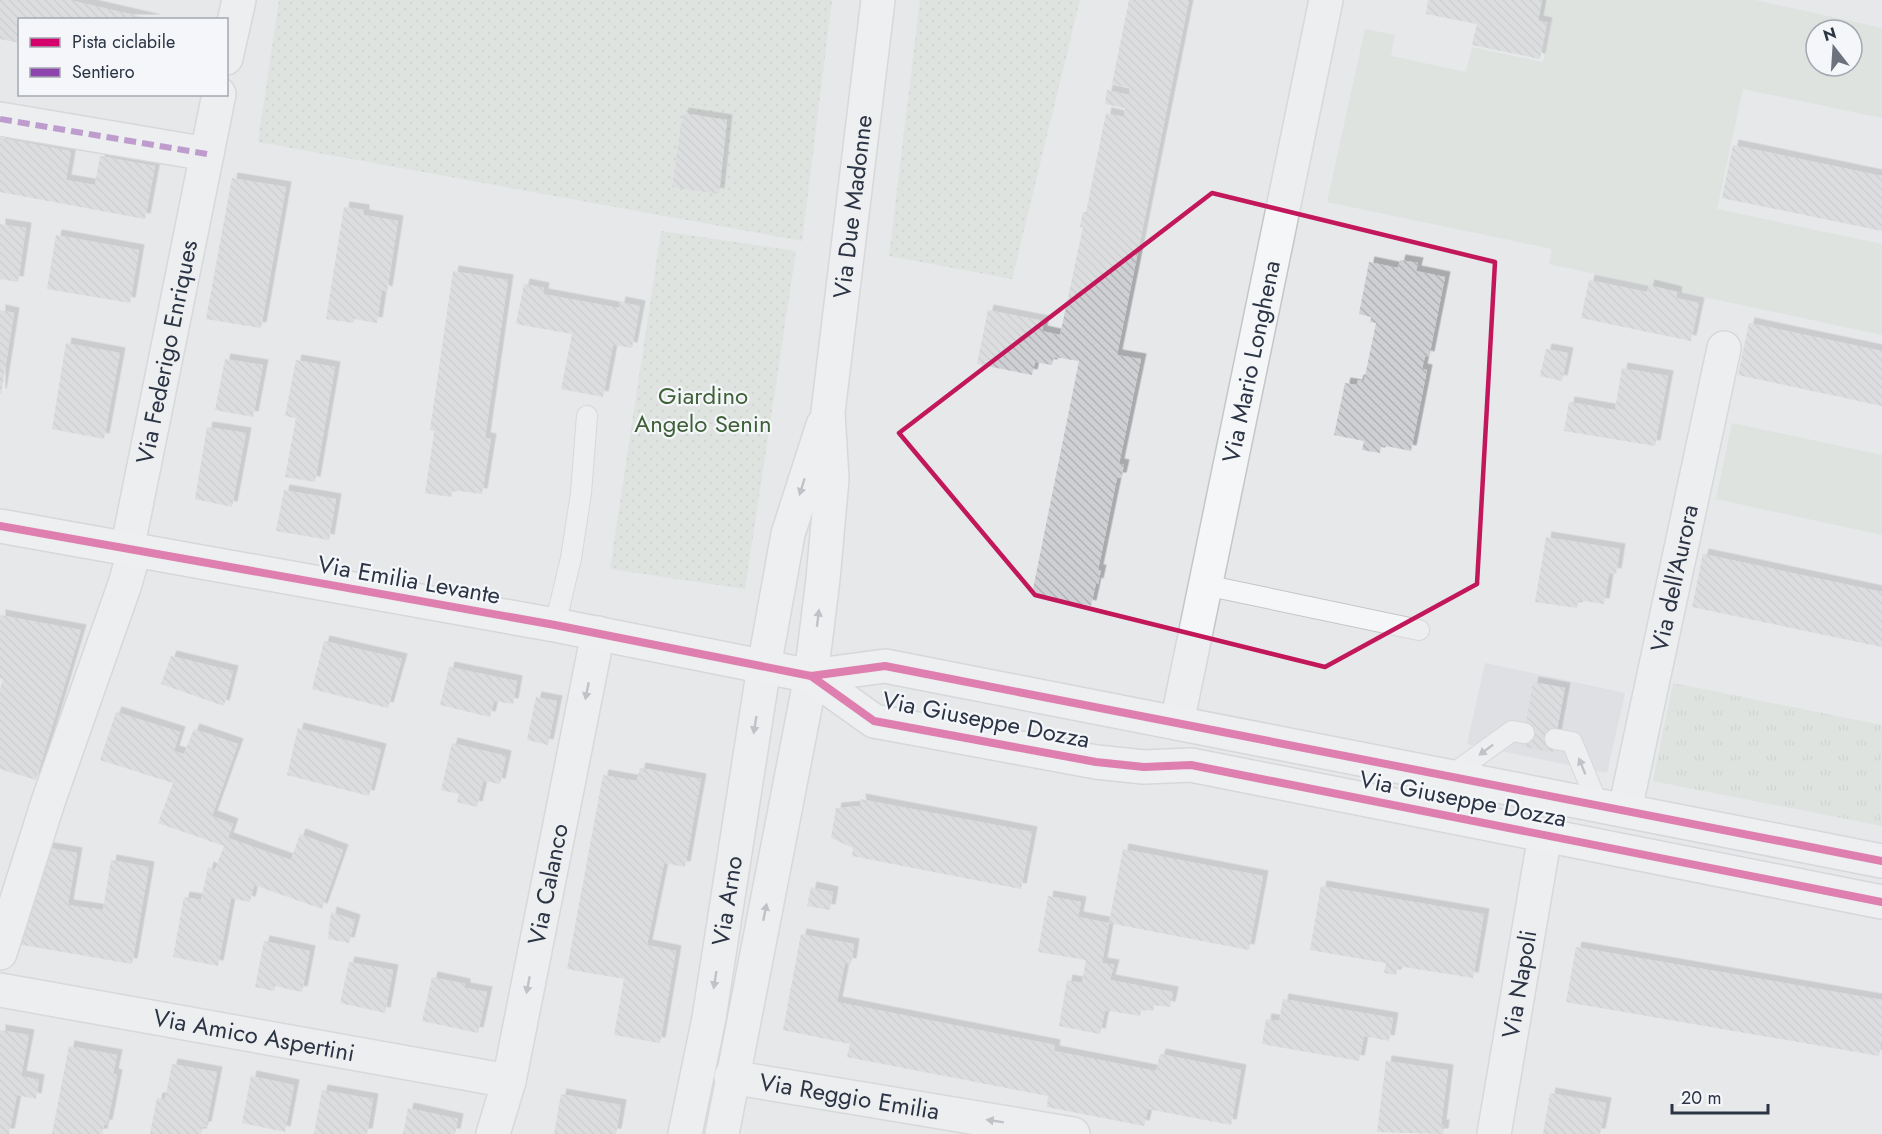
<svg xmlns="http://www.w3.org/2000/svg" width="1882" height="1134" font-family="Jost,sans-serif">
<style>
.built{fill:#d4d7dd}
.grass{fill:url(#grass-tufts)}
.park{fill:url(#park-dots)}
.garden{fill:#d6ded6;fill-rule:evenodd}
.building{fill:url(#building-back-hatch);filter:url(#shadow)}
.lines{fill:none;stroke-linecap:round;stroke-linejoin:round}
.service-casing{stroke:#c4c6c8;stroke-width:22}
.minor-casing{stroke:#c4c6c8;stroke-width:36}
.tertiary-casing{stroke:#c4c6c8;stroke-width:36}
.secondary-casing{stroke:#c4c6c8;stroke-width:36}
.primary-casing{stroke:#c2c5c8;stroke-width:36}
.service{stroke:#f5f6f7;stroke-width:20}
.minor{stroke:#f5f6f7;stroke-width:33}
.tertiary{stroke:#f5f6f7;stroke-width:33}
.secondary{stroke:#f8f8f8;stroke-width:33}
.primary{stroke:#f8f8f8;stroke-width:33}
.quiet{stroke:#8e44ad;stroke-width:6;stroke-dasharray:12 6;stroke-linecap:butt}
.cycleway-casing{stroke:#f4f6f9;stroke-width:11}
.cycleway{stroke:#d6006c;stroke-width:8}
.oneway{fill:#92969e}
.oneway2{fill:#90959e}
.marked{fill:none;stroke:#c2185b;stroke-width:4.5;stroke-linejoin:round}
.labels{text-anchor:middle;stroke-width:4.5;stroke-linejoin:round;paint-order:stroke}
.street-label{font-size:24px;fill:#2b3445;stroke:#f4f6f9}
.park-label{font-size:24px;fill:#3f6138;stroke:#f4f6f9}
</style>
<defs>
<pattern id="grass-tufts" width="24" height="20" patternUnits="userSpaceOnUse" patternTransform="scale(1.5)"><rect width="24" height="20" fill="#d6ded6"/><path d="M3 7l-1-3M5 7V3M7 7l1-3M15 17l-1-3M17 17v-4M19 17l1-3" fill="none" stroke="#b8bfb9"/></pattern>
<pattern id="park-dots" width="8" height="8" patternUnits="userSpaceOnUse" patternTransform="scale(1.5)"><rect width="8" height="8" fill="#d6ded6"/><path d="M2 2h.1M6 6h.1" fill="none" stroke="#b8bfb9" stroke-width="1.8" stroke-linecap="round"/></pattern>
<pattern id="building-back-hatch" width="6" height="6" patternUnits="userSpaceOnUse" patternTransform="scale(1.5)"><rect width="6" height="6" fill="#ced0d3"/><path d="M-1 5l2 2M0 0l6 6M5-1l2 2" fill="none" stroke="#b1b3b6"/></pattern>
<filter id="shadow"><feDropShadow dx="5.5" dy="-5.5" stdDeviation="0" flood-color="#0004"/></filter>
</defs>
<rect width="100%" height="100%" fill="#e6e8ea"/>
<polygon class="built" points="1485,663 1625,693 1607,773 1467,744"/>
<polygon class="grass" points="1673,683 1882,725 1882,826 1653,781"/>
<g class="park">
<polygon points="279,0 832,0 802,241 258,142"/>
<polygon points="920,0 1080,0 1012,279 889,256"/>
<polygon points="661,231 796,251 745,589 610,569"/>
</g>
<g class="garden">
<path d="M1543 0H1755L1882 28V118L1743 89 1717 209 1882 244V335L1549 264 1552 249 1327 202 1365 29 1395 35 1391 56 1466 72 1472 47 1543 62 1552 22 1539 19ZM1816 30H1852V66H1816Z"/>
<polygon points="1732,423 1882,455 1882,535 1716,499"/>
</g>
<g class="building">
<polygon points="0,0 69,0 156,20 20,20 20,43 0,39"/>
<polygon points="1129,0 1189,0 1117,355 1141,359 1119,464 1124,465 1121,478 1117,478 1098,570 1101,570 1098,584 1096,583 1091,606 1032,594 1079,361 1054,357 1052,365 1035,362 1032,375 977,364 988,310 1044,321 1042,331 1060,335 1083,227 1080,227 1083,212 1086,212 1106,113 1124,117 1125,108 1105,104 1107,90 1129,95 1130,88 1112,84"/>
<polygon points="1428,0 1542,0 1538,21 1547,23 1540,59 1472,45 1477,24 1426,14"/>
<polygon points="683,113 727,120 719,194 672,187"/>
<polygon points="0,138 71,151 66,180 95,185 100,156 155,166 145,219 0,192"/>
<polygon points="1733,145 1882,176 1882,231 1722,198"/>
<polygon points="232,178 286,187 261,328 206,319"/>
<polygon points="344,207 364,210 364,215 398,221 387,292 382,290 377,323 354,319 354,323 326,319"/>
<polygon points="0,224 26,228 18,282 0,279"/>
<polygon points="56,235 139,250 130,303 47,289"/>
<polygon points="1400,260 1418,263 1416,271 1445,277 1429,357 1425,356 1422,369 1427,370 1411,451 1381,445 1380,453 1362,450 1364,441 1334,435 1345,383 1357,385 1358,380 1364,381 1376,323 1370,322 1371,317 1359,314 1369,262 1398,268"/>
<polygon points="453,271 508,280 485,438 491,439 482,494 453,490 451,497 425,493 434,433 435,431 430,430"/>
<polygon points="1589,280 1647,292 1649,285 1677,292 1676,298 1699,303 1691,341 1581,318"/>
<polygon points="524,284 544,288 543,294 619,308 620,302 640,306 632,348 613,345 603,397 561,389 572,334 516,324"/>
<polygon points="0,310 14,313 1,394 0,394"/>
<polygon points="1749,323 1882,351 1882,406 1738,375"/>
<polygon points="66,343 120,353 104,439 52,429"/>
<polygon points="1546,349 1568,353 1562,381 1540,376"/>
<polygon points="225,359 263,365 253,417 215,410"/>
<polygon points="296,360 335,367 315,482 285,477 296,418 285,416"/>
<polygon points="1622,368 1668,376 1655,446 1564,431 1569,402 1615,410"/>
<polygon points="207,427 246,433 232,507 195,499"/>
<polygon points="284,490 336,499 329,540 276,531"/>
<polygon points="1546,537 1620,549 1616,574 1609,573 1604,604 1578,600 1577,608 1535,602"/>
<polygon points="1703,554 1882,592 1882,647 1692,607"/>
<polygon points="0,615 81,630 36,780 0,769 0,689 3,679 0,679"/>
<polygon points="324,641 402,659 388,708 312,689"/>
<polygon points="171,656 233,671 224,706 161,684"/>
<polygon points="449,667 517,681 513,704 494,701 490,717 440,705"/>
<polygon points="1533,682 1565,688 1553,752 1522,747"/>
<polygon points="536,697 557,701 548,745 527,740"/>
<polygon points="116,712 180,732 174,751 184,754 194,729 238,744 212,816 233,824 228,838 291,860 300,834 343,850 322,909 254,885 250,902 231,898 218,966 173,957 184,897 201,900 208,867 215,870 224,846 158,823 173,783 100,760"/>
<polygon points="298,728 381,749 369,796 287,775"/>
<polygon points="452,743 506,756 500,784 483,781 477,807 457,802 459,794 441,790"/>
<polygon points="640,768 701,779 685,867 664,863 647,945 676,951 660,1043 614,1035 624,979 567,969 603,775 637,781"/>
<polygon points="860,799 1032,832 1021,889 852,856 853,848 831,838 836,808 861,806"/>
<polygon points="44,847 77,853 68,905 103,910 111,860 149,867 132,964 11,943"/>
<polygon points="1123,849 1263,876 1249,950 1109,923"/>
<polygon points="1321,886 1484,914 1473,978 1398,966 1396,975 1384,973 1386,963 1310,950"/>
<polygon points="811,887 833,892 830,910 807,906"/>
<polygon points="1048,896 1081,902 1078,917 1109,923 1102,963 1114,965 1110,980 1173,992 1170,1007 1154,1005 1153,1011 1141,1009 1140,1016 1105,1010 1100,1034 1059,1026 1067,980 1082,983 1086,960 1038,952"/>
<polygon points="331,912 355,920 349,943 328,939"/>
<polygon points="801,934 854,944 851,964 845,963 837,1002 1055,1045 1054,1051 1156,1071 1160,1054 1241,1070 1231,1125 1148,1109 1144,1126 1047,1107 1048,1096 847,1057 850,1044 783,1030"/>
<polygon points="264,941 310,951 302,992 275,986 274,991 255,987"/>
<polygon points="1576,947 1882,1000 1882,1037 1879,1056 1566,1002"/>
<polygon points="349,962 393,970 385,1013 340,1003"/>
<polygon points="432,977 465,984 465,988 487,992 478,1033 422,1021"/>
<polygon points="1283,999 1393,1018 1389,1041 1364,1036 1359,1061 1262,1044 1266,1019 1279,1021"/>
<polygon points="0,1030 29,1035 21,1076 39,1080 36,1099 17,1095 9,1134 0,1134"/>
<polygon points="69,1046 117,1055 113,1074 117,1075 107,1125 104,1125 102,1134 52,1134"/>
<polygon points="1386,1061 1448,1070 1441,1125 1444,1125 1443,1134 1377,1132"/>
<polygon points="172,1064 217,1072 206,1127 203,1127 201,1134 150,1134 157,1098 165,1099"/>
<polygon points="251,1076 294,1085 285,1132 242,1123"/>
<polygon points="322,1090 373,1099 367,1134 314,1134"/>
<polygon points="1550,1093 1606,1103 1600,1134 1543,1134"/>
<polygon points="561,1094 621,1105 616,1134 554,1134"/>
<polygon points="408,1108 458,1119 455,1134 403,1134"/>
</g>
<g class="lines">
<defs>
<g id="service">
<polyline points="1205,585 1419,630"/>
<polyline points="555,625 571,558 581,493 587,416"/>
<polyline points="1555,739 1572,742 1598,805"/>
<polyline points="1450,776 1512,731 1524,733"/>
</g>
<g id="minor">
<polyline points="226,58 239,0"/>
<polyline points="0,119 207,154"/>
<path id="s1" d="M127 550 219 94"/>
<path id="s2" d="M1177 723 1326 0"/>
<path id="s3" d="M1625 810 1724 348"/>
<polyline points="0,953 48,802 125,584 134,552"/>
<path id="s4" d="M0 990 509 1081"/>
<path id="s5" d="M731 1077 1073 1134"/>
<path id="s6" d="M493 1134 509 1081 598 633"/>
<path id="s7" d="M1494 1134 1545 835"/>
</g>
<g id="tertiary">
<path id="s8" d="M685 1134 709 1018 764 667"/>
<polyline points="722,1134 811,676"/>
</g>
<g id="secondary">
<polyline points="764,667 788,534 823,425"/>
<path id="s9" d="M811 676 823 579 832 479 828 412 878 0"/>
</g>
<g id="primary">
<polyline points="0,526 555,625 811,676 885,666 1882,861"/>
<polyline points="811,676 874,721 1096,762 1144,767 1191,765 1882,902"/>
</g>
</defs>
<use href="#service" class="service-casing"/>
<use href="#minor" class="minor-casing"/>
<use href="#tertiary" class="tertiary-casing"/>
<use href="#secondary" class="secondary-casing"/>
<use href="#primary" class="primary-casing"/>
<use href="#service" class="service"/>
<use href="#minor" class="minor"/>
<use href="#tertiary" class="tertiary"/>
<use href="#secondary" class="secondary"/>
<use href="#primary" class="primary"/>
<polyline class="quiet" points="0,119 207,154"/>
<defs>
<g id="cycleway">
<polyline points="0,526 555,625 811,676 885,666 1882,861"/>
<polyline points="811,676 874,721 1096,762 1144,767 1191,765 1882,902"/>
</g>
</defs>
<use href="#cycleway" class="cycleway-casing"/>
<use href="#cycleway" class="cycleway"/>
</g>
<defs><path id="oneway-solid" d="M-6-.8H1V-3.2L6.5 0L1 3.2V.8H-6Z" transform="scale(1.5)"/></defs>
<g class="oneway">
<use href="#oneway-solid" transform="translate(802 487) rotate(107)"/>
<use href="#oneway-solid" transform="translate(818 618) rotate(-83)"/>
</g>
<g class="oneway2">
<use href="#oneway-solid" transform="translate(587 691) rotate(101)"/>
<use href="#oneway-solid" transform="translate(755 725) rotate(99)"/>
<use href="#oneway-solid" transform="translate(1486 750) rotate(143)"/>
<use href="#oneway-solid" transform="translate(1582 766) rotate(-112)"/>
<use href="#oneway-solid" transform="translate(765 912) rotate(-79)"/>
<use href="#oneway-solid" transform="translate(715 980) rotate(99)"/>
<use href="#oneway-solid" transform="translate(528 985) rotate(101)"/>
<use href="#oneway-solid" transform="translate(995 1121) rotate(-171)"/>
</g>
<path d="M0 0H1882V1134H0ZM1212 193 1495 262 1477 584 1325 667 1035 595 899 433Z" fill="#e6e8ea" fill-opacity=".55" fill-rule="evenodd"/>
<path class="marked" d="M1212 193 1495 262 1477 584 1325 667 1035 595 899 433Z"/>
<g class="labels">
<g class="street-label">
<text dy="8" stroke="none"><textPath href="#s9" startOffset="472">Via Due Madonne</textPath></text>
<text dy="8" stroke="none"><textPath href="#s1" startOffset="202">Via Federigo Enriques</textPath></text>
<text dy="8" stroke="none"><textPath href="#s2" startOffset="369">Via Mario Longhena</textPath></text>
<text dy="8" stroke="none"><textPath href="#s3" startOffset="237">Via dell'Aurora</textPath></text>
<text transform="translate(409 580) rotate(10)" y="8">Via Emilia Levante</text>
<text transform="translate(986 720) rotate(11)" y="8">Via Giuseppe Dozza</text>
<text transform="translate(1463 799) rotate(11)" y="8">Via Giuseppe Dozza</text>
<text dy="8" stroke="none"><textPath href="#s6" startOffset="256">Via Calanco</textPath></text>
<text dy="8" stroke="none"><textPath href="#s8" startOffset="237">Via Arno</textPath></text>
<text dy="8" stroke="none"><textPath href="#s7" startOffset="152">Via Napoli</textPath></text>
<text dy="8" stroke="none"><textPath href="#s4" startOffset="258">Via Amico Aspertini</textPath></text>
<text dy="8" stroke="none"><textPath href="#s5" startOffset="120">Via Reggio Emilia</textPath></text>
</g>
<g class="park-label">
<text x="703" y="404">Giardino<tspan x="703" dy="28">Angelo Senin</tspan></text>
</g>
</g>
<rect x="18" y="18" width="210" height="78" fill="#f4f6f9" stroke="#a4a8b1" stroke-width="1.5"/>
<rect x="30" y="38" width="30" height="9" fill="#d6006c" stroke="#a4a8b1" stroke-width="1.5"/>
<text x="72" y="48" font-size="18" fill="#2b3445">Pista ciclabile</text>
<rect x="30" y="68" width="30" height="9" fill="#8e44ad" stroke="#a4a8b1" stroke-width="1.5"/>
<text x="72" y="78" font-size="18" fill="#2b3445">Sentiero</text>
<g transform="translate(1834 48) rotate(343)"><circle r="28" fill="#f4f6f9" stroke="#a4a8b1" stroke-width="1.5"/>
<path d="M0-4.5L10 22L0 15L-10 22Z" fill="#6c737f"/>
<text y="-9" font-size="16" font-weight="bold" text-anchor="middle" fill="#2b3445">N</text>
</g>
<path d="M1672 1104v9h96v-9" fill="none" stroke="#2b3445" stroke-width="3"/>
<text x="1681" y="1104" font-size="18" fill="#2b3445" stroke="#f4f6f9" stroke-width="4.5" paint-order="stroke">20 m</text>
</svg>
